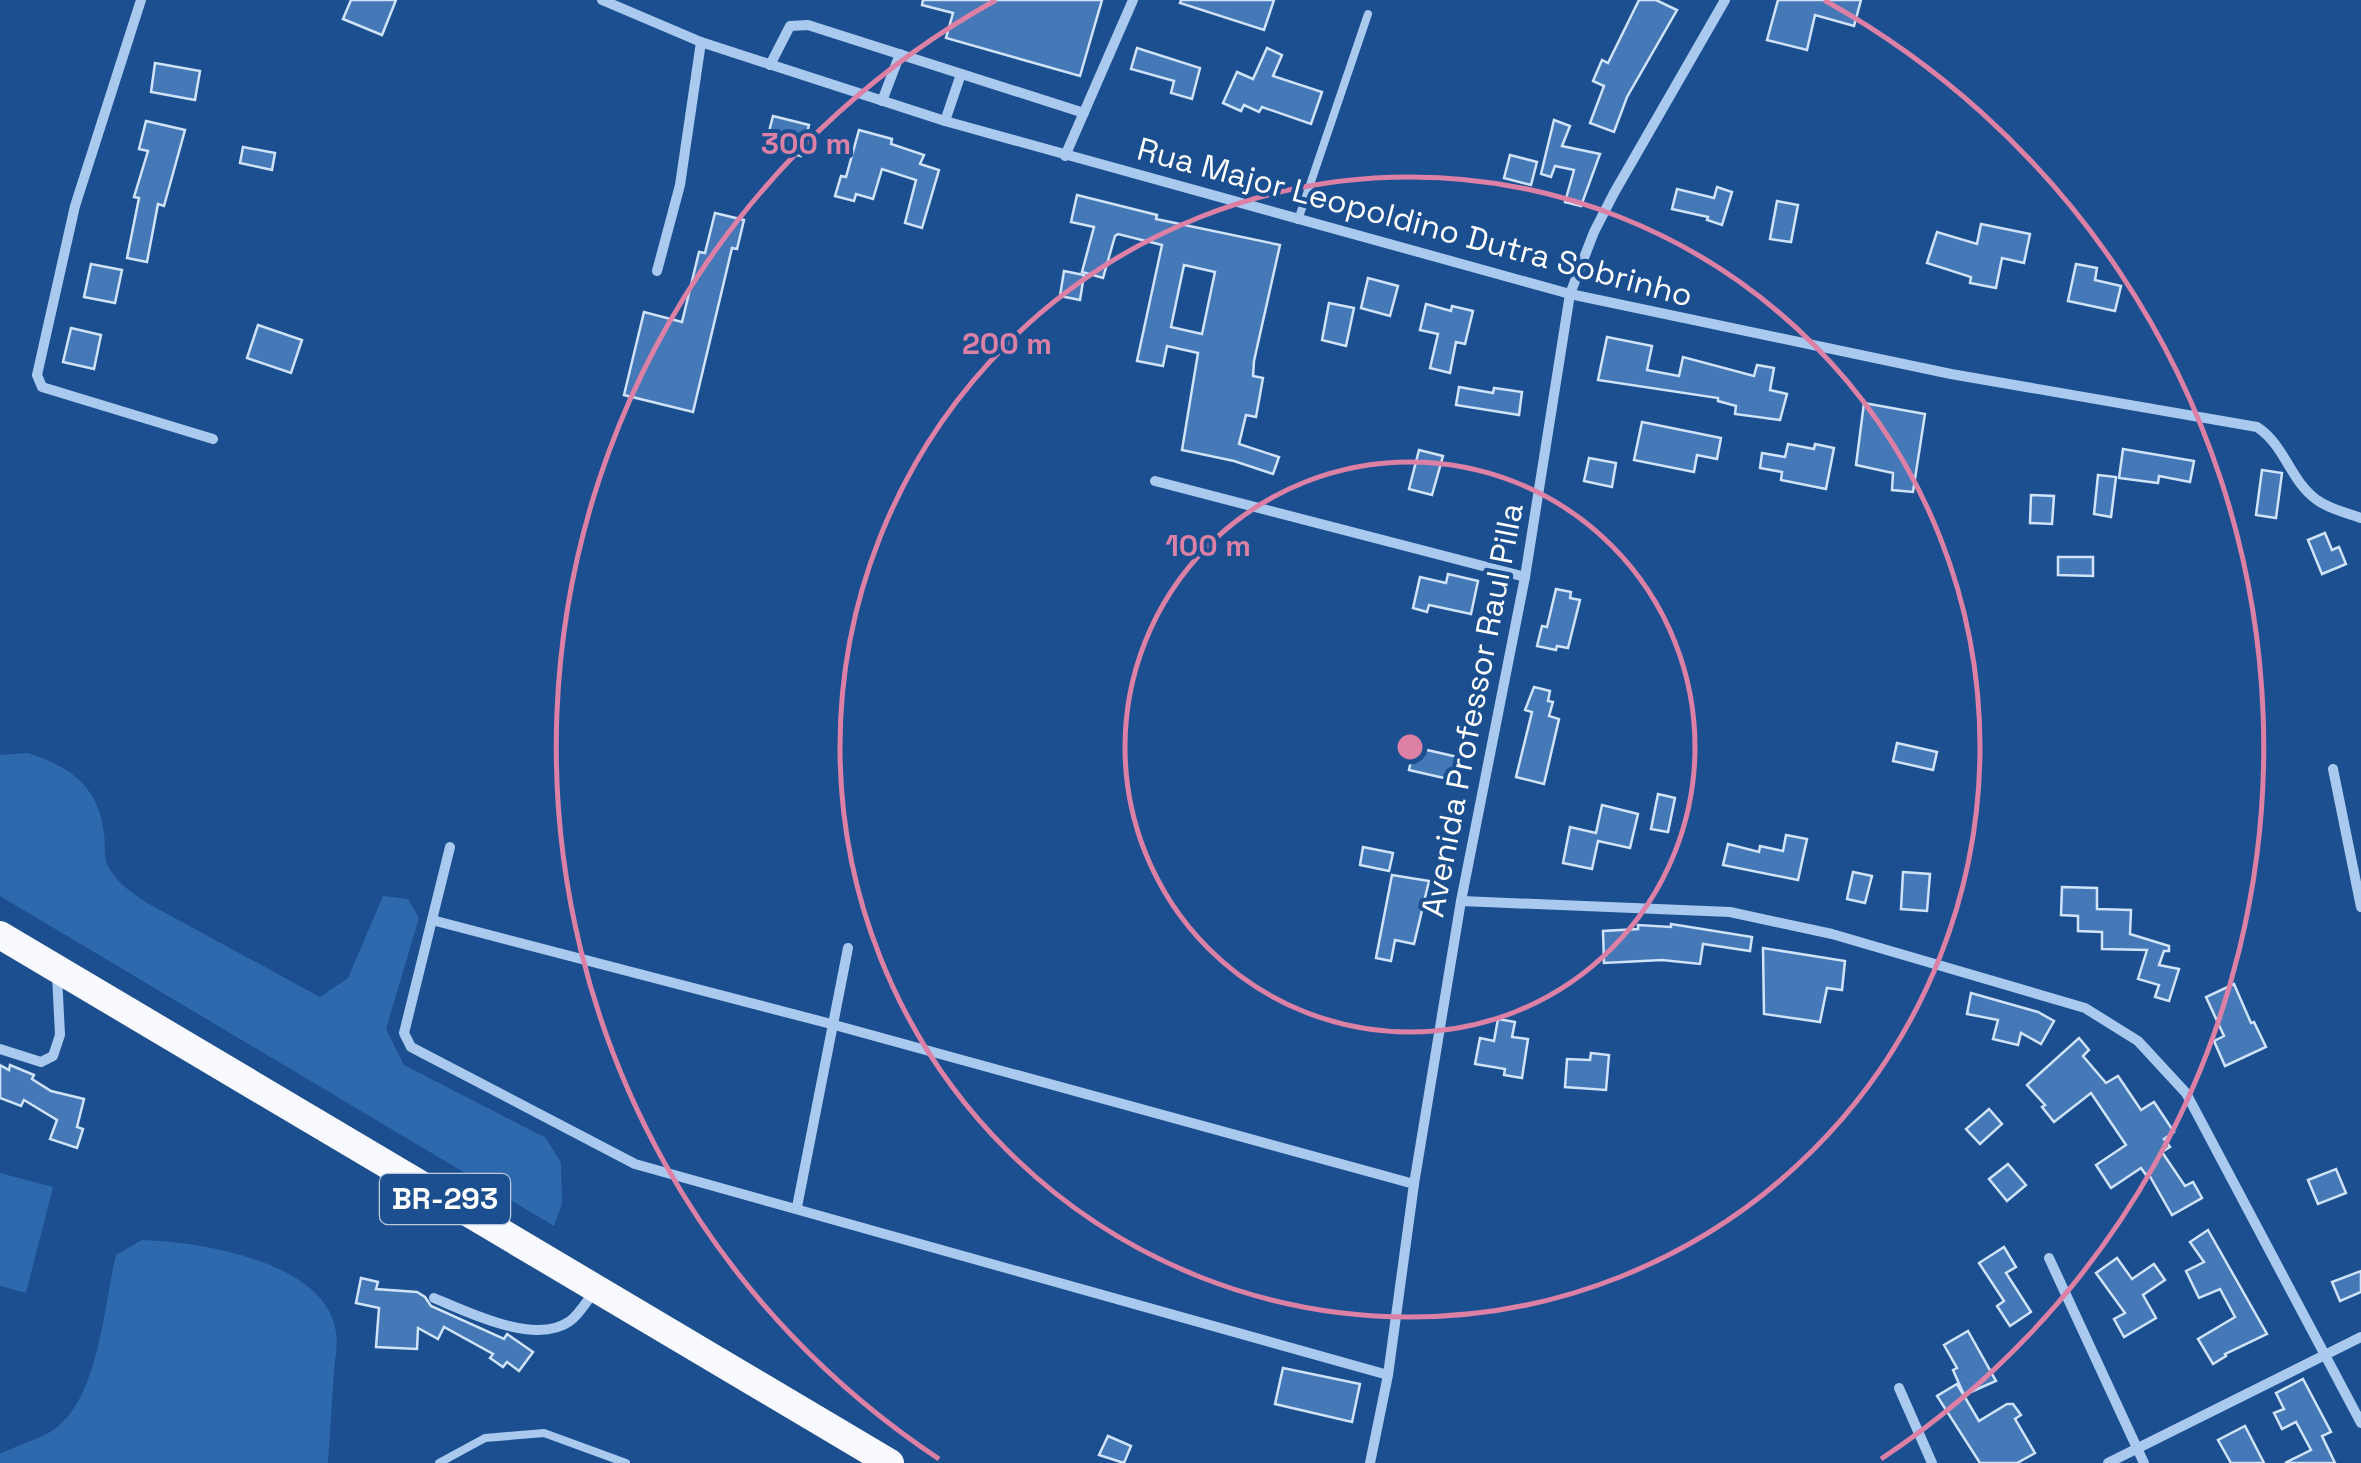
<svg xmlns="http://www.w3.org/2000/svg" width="2361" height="1463" font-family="'Space Grotesk',sans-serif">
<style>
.green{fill:#2e69ad}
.building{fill:#4478b7;stroke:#cfe3fa;stroke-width:2.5;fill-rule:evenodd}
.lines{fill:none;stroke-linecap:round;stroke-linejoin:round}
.service{stroke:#a9c9ee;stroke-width:8}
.minor{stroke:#a9c9ee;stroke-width:10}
.trunk{stroke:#f8faff;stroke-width:28}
.ring{fill:none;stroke:#dd80a5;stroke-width:5}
.labels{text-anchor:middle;stroke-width:8;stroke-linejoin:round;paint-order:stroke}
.shield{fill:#1b4f8f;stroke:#bbcadd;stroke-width:2.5}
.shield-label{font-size:30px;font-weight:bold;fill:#fff}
.street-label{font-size:32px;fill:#fff;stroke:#1b4f8f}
.centre{fill:#dd80a5;stroke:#1b4f8f;stroke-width:5}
.ring-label{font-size:30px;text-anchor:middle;font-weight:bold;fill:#dd80a5;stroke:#1b4f8f;stroke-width:8;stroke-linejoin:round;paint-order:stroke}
</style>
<rect width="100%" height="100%" fill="#1b4f8f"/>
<g class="green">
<path d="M28 753C71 767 99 787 104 834 106 844 103 857 108 866 116 883 134 894 149 904L320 997 348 978 383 896 408 899 419 918 386 1029 404 1065 546 1138 561 1163 562 1204 554 1226 0 896V755Z"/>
<polygon points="0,1173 53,1187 26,1293 0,1286"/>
<path d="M142 1240C201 1242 326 1261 336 1332 338 1344 335 1359 334 1371 332 1402 330 1432 328 1463H0V1454C17 1445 41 1439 56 1428 99 1396 104 1304 116 1255Z"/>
</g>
<g class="building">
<polygon points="351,0 396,0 382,35 343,19"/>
<polygon points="923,0 1102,0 1080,76 946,38 953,13 922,5"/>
<polygon points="1181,0 1274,0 1264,30 1180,3"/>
<polygon points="1639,0 1656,0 1677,10 1627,97 1614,132 1590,123 1604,86 1593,81 1602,60 1608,63"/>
<polygon points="1778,0 1861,0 1854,26 1815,15 1807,50 1767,40"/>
<polygon points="1137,48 1200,68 1192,99 1171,93 1174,81 1131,69"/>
<polygon points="1267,48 1282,55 1273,76 1322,92 1311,124 1262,107 1259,112 1244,105 1241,111 1223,103 1237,72 1253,79"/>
<polygon points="155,63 200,71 195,100 151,92"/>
<polygon points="773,116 809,125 801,156 765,147"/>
<polygon points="1554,120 1570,126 1562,146 1600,154 1581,206 1565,202 1574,170 1555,166 1551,177 1541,174"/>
<polygon points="146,121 185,130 164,206 158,204 147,262 127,258 139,198 134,197 148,151 139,149"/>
<polygon points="859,130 892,139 891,144 924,155 920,164 939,170 922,228 905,223 916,180 882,169 873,199 856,194 854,201 835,196 841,176 846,177"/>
<polygon points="243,147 275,153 272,170 240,163"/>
<polygon points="1510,155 1537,162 1531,185 1504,178"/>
<polygon points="1717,187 1732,192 1722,225 1707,220 1708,217 1672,209 1677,189 1714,198"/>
<path d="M1077 195 1157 215 1156 219 1280 245 1254 361 1253 376 1263 378 1256 417 1246 415 1239 444 1279 457 1273 474 1234 461 1182 450 1198 353 1167 346 1163 366 1137 361 1162 245 1118 234 1115 236 1103 278 1082 272 1094 227 1071 222ZM1184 265 1215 272 1202 334 1171 327Z"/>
<polygon points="1777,201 1798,205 1791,242 1770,239"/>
<polygon points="715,213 744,220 737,249 732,248 693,412 624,395 644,312 682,322 699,252 705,253"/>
<polygon points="1981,224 2030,234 2024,263 2002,258 1996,288 1970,283 1971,277 1927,263 1937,232 1977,244"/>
<polygon points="91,264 122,270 115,303 84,297"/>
<polygon points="2076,264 2097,268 2095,280 2121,286 2115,311 2068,301"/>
<polygon points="1064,271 1084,275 1080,300 1060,296"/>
<polygon points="1368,278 1398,286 1390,316 1361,308"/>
<polygon points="1329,303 1354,308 1346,346 1322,340"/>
<polygon points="1426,304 1451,311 1452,306 1473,311 1465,344 1456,342 1450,373 1430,368 1438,334 1420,330"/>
<polygon points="258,325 302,340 291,373 247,358"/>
<polygon points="71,328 101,335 94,369 63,362"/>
<polygon points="1607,337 1652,346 1647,370 1679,376 1683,357 1754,376 1757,365 1774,368 1770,390 1787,394 1780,420 1735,414 1736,406 1718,401 1718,398 1598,380"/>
<polygon points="1459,387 1493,393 1494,388 1522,392 1519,415 1456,405"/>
<polygon points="1864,403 1925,414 1913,492 1892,490 1893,473 1856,465"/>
<polygon points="1642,422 1721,438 1717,459 1697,455 1694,472 1634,460"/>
<polygon points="1788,444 1814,449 1815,444 1834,448 1826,489 1781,480 1782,472 1760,468 1762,453 1785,457"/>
<polygon points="2123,449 2194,461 2190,482 2159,476 2158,483 2119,478"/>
<polygon points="1419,450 1443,456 1432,495 1409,489"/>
<polygon points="1589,458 1616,463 1612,487 1584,481"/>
<polygon points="2262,470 2282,473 2276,518 2256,515"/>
<polygon points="2098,475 2116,477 2111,517 2094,514"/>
<polygon points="2031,495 2054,496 2052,524 2030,523"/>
<polygon points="2325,533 2332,550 2339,547 2346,564 2322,574 2308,540"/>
<polygon points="2058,557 2093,557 2093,576 2058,575"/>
<polygon points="1448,574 1478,581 1471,614 1429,605 1427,612 1413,608 1420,577 1446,583"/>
<polygon points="1556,589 1571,592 1570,598 1580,600 1568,648 1557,646 1556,650 1537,646 1542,626 1547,627"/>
<polygon points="1534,687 1550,691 1548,701 1553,702 1549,716 1559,719 1544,784 1516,777 1532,712 1525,710"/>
<polygon points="1897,743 1937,752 1933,770 1893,761"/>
<polygon points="1414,747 1462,758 1457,781 1409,770"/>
<polygon points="1658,794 1675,798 1668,832 1651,829"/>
<polygon points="1602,805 1638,814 1630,848 1598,841 1592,869 1563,863 1570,827 1596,833"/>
<polygon points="1786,835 1807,839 1798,880 1723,865 1728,844 1759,852 1760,846 1783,851"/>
<polygon points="1363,847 1393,853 1389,871 1360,865"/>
<polygon points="1853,872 1872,876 1865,903 1847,899"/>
<polygon points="1903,872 1930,874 1927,911 1901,909"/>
<polygon points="1392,875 1429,881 1414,944 1395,940 1391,961 1376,958"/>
<polygon points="2062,887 2097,888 2097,909 2131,910 2130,934 2169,946 2169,951 2164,951 2159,965 2179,969 2169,1001 2155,997 2159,985 2138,979 2147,950 2102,949 2102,932 2078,931 2078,916 2061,915"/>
<polygon points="1671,924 1752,937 1750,951 1703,944 1700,964 1662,960 1604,963 1603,931 1638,929 1638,925 1671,927"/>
<polygon points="1763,948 1845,961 1842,990 1827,988 1820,1022 1764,1014"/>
<polygon points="2234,984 2251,1023 2254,1022 2266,1047 2225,1066 2214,1041 2224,1036 2206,997"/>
<polygon points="1971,993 2038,1012 2054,1021 2041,1044 2021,1033 2018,1045 1993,1039 1998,1020 1967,1014"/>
<polygon points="1498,1019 1515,1022 1512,1037 1528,1039 1522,1078 1504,1075 1505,1069 1475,1064 1480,1038 1494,1041"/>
<polygon points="2079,1038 2089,1050 2083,1056 2106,1083 2118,1076 2141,1110 2154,1102 2174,1132 2164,1139 2170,1147 2162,1152 2185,1186 2193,1182 2202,1198 2172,1215 2148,1173 2146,1175 2141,1168 2111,1188 2096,1165 2126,1145 2091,1093 2054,1122 2042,1107 2045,1105 2027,1085"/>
<polygon points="1591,1053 1609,1055 1606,1090 1565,1087 1567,1059 1590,1060"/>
<polygon points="0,1065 9,1070 10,1065 34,1075 32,1079 51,1091 84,1099 77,1127 83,1129 77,1148 50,1139 57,1120 24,1100 21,1106 0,1098"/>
<polygon points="1989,1109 2002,1124 1980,1144 1966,1129"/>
<polygon points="2008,1164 2026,1185 2007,1201 1989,1179"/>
<polygon points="2336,1169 2346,1193 2318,1204 2308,1180"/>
<polygon points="2208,1230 2267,1334 2225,1354 2226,1356 2213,1364 2198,1339 2235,1317 2220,1289 2199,1298 2186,1271 2204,1262 2190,1242"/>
<polygon points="2004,1247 2016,1267 2006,1273 2031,1312 2010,1326 1997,1306 2004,1301 1979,1263"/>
<polygon points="2117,1258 2132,1279 2154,1264 2165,1280 2143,1295 2156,1318 2124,1337 2114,1319 2125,1313 2096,1273"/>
<polygon points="2361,1271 2361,1292 2340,1301 2332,1282"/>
<polygon points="361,1278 378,1282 376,1289 417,1292 425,1297 431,1306 504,1339 507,1334 533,1352 519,1371 507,1362 503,1367 490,1358 493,1354 444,1327 438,1339 418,1328 417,1349 376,1347 379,1308 356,1303"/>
<polygon points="1968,1331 1996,1381 1964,1395 1953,1370 1957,1368 1944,1345"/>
<polygon points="1283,1368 1360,1384 1352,1422 1275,1404"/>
<polygon points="2303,1379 2331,1432 2322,1436 2335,1463 2285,1463 2311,1450 2296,1422 2282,1429 2274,1413 2284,1409 2276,1393"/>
<polygon points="1957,1384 1979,1421 2007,1404 2013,1404 2021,1415 2015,1419 2035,1453 2017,1463 1980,1463 1937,1396"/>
<polygon points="2245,1426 2264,1463 2231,1463 2218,1440"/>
<polygon points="1108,1436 1131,1446 1124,1463 1099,1455"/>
</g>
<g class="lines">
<g class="service">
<polyline points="1298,220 1368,14"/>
<polyline points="439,1463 485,1438 544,1433 626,1463"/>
</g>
<g class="minor">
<polyline points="141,0 75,206 37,375 42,387 213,439"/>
<path d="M602 0 701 42 945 121 1570 294 1951 374 2257 427C2285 445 2290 481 2317 500 2329 509 2347 513 2361 518"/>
<polyline points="770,65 790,26 808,25 1084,113"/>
<polyline points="882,101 900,54"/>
<polyline points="945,121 961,74"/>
<polyline points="1065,156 1133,0"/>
<polyline points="657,271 680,185 701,42"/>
<polyline points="1155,481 1525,577"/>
<polyline points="2333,769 2361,907"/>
<polyline points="450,847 404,1033 411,1047 635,1164 1388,1375"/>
<polyline points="1461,901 1730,912 1832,934 2085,1008 2138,1041 2186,1093 2361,1423"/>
<polyline points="432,920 831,1024 1414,1184"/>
<polyline points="0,1049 41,1062 53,1056 60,1035 57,975"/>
<polyline points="797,1207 848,948"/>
<polyline points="2049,1258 2144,1463"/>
<path d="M434 1298C467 1312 536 1346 570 1321 580 1314 587 1300 595 1291"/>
<polyline points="1899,1388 1932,1463"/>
<polyline points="1370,1463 1388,1375 1414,1184 1461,901 1525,577 1570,294 1594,232 1614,193 1725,0"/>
<polyline points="2108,1463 2361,1337"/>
</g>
<polyline class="trunk" points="0,935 890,1463"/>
</g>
<g class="ring">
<circle cx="1410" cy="747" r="285"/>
<circle cx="1410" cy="747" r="570"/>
<path d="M939 1459A854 854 0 0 1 996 0M1824 0A854 854 0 0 1 1881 1459"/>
</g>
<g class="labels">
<rect class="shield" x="380" y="1174" width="130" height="50" rx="8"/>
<g class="shield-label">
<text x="445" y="1209">BR-293</text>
</g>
<g class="street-label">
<text transform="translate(1415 222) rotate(15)" y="11">Rua Major Leopoldino Dutra Sobrinho</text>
<text transform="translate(1472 710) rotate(-79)" y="11">Avenida Professor Raul Pilla</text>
</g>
</g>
<circle cx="1410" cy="747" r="15" class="centre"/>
<g class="ring-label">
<text x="806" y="154">300 m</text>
<text x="1007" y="354">200 m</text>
<text x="1208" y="556">100 m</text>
</g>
</svg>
